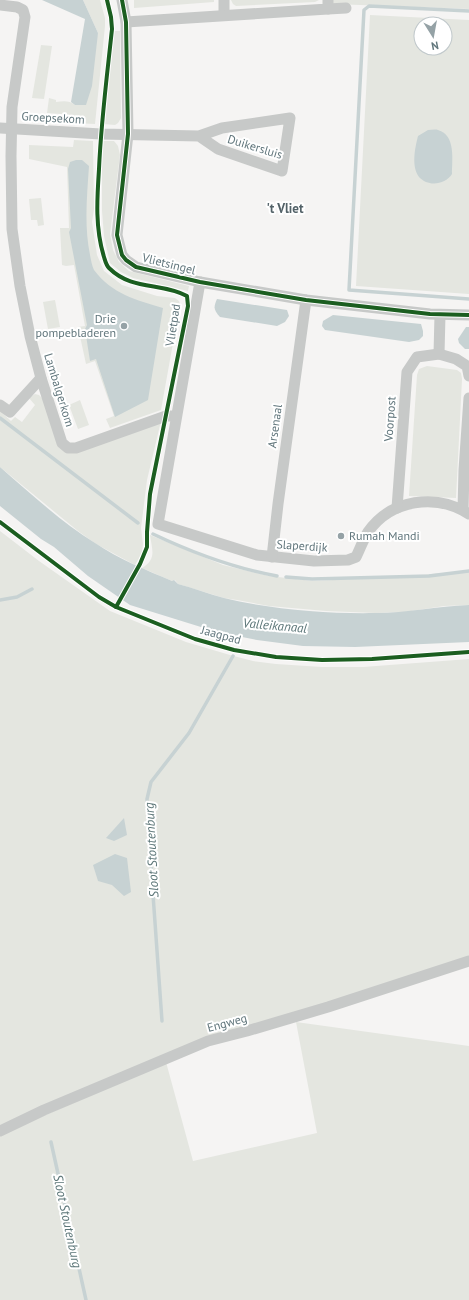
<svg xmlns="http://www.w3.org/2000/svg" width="469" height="1300" font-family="'PT Sans',sans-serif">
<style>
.green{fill:#e4e6e0;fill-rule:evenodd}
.water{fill:#c7d2d3}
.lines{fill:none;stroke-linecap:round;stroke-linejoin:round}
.stream{stroke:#c7d2d3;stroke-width:3.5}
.street{stroke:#c7c9c8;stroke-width:11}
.cycleway-casing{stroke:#fff;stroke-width:6}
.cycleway{stroke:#1b5e20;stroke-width:4}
.poi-dot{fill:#95a2a6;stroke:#fff;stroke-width:1.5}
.labels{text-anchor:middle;stroke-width:4;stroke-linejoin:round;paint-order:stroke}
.street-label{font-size:12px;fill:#61767c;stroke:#fff}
.poi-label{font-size:12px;fill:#61767c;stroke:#fff;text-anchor:end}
.neighbourhood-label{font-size:13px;font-weight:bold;fill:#536268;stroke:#fff}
.water-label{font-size:13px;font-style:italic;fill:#5c7678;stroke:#fff}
</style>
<rect width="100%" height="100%" fill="#f5f4f3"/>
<g class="green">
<path d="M83 0H100L105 18V26L95 124 74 123V115L47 113 49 98 56 100V102C63 101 69 100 75 105L98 33Z"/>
<polygon points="134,0 214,0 214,2 134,8"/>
<polygon points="231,0 319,0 315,2 236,6 233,4"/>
<polygon points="333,0 469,0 469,9 333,4"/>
<path d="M370 15 469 20V294L356 286ZM421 24H445V48H421Z"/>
<polygon points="114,31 120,31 121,118 118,123 115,125 103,124"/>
<polygon points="41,45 52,46 44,99 32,98"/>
<polygon points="74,140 93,141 94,209 92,222 97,255 104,271 122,285 157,296 175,298 179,301 180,304 161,410 110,428 106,419 114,416 95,361 86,364 78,327 85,326 74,265 66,266 62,265 60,228 69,228 67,167 29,159 29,145 73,147"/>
<polygon points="102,141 114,141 118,146 120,155 110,234 113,250 119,262 129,271 189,286 188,291 133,278 121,272 110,263 104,236 102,211"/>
<polygon points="41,198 44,225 38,226 37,220 31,220 29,199"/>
<polygon points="55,300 60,327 48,329 43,302"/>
<polygon points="427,366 457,370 461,373 462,379 456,498 409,496 417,375 419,369"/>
<polygon points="35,394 39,395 43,399 60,447 161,421 147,480 141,528 143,544 142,553 135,565 96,544 78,531 0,467 0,411 11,421 15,417 22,422 35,405 29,398"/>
<polygon points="80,400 89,425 78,429 69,405"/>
<polygon points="0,531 39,561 110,611 186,642 230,655 253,661 276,664 322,667 363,667 469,659 469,957 247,1029 0,1127"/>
<path d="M150 535 223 565 269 576 313 581 393 577 469 571V605L444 606 405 612 375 613 326 611 269 606 237 600 224 598 178 584 175 580 172 581 142 568C157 559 152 550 150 535Z"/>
<polygon points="296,1022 469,1046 469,1300 0,1300 0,1135 166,1062 193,1161 317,1133"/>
</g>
<g class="water">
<polygon points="42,0 83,0 98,33 92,86 86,105 75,105 71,102 85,19"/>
<path d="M428 130C431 130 435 129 438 130 456 135 452 160 452 174 445 185 428 187 419 177 411 166 415 148 418 136Z"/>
<path d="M76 160H82L89 166C87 196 84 226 90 255 91 260 92 266 94 270 112 294 136 300 163 308L148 400 115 417 96 359 90 361 85 329 87 325 69 232 71 228 68 169 70 162Z"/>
<path d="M217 299 287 310 289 316 285 322 277 326 220 317C214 310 213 308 217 299Z"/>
<polygon points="333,315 421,324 423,331 423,336 419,340 409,342 325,330 322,326 323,321"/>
<polygon points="466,327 469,327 469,349 465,349 459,343 458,339"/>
<path d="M0 467C30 493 61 522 95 543 119 559 146 570 172 581L174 580 178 584C193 588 209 594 224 598 269 609 329 614 375 613 407 613 437 606 469 605V642L355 647 303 646 257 640 217 632 130 605 88 576 54 547 41 539 0 506Z"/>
<polygon points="124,818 127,835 114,841 106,838"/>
<polygon points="115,854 127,858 131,892 124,896 112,885 98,881 93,865"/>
</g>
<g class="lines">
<g class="stream">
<polyline points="469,11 369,6 364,10 349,290 469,299"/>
<polyline points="0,418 138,523"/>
<path d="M153 534C193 553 233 568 277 576"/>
<polyline points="286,577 312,579 429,576 469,571"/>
<polyline points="0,600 17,597 32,589"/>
<polyline points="162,1021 149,838 147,799 151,782 189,733 233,656"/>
<polyline points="51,1142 86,1300"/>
</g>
<g class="street">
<polyline points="122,0 126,22 128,134 117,235 122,255 126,260 136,267 200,282 306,300 430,314 469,315"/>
<polyline points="0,5 17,7 23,10 25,17 12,107 11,156 12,229 20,286 30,336 41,378 62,443 68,448 76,448 166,416 176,416"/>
<polyline points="328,9 346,8"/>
<polyline points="224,15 224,0"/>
<polyline points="126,22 328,9 328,0"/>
<polyline points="0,128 101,134 199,136 222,128 290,118 282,171 218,149 199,136"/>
<path d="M200 282 158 524 257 555 314 561 348 560 356 557C360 549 363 540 368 532 391 499 436 493 469 514"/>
<polyline points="439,354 440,315"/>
<polyline points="0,405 10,412 41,378"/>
<polyline points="397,508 407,372 417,357 439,354 456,359 467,366 469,376"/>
<polyline points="463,510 464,470 469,398"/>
<polyline points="272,557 278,504 306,300"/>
<polyline points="0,1131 44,1110 208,1041 247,1031 328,1007 469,961"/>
</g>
<defs>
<g id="cycleway">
<path d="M107 0 111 17 112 29C107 76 101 122 99 169 97 199 95 228 104 257 105 260 106 265 109 268 132 291 161 282 187 296L188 306 150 494 147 532V547L140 564 116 607"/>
<polyline points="122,0 126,22 128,134 117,235 122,255 126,260 136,267 200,282 306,300 430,314 469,315"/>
<polyline points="0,522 99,597 116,607 195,639 234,650 276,657 322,660 372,659 469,652"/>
</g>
</defs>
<use href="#cycleway" class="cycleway-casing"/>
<use href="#cycleway" class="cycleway"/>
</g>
<g class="poi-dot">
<circle cx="124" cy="326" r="4"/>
<circle cx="341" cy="536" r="4"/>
</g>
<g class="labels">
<g class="street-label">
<text transform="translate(53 118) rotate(3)" y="4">Groepsekom</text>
<text transform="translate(255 147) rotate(17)" y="4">Duikersluis</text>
<text transform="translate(169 264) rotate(14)" y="4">Vlietsingel</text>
<text transform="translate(173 325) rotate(-81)" y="4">Vlietpad</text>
<text transform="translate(59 390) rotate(73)" y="4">Lambalgerkom</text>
<text transform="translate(390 419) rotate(-86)" y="4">Voorpost</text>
<text transform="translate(275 426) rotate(-82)" y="4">Arsenaal</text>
<text transform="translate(302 546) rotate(4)" y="4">Slaperdijk</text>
<text transform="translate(221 635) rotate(15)" y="4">Jaagpad</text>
<text transform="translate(227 1023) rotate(-15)" y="4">Engweg</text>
</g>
<g class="poi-label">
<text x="116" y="323">Drie<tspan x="116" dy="14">pompebladeren</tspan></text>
<text x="349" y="540" text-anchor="start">Rumah Mandi</text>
</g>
<g class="neighbourhood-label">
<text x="285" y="213">'t Vliet</text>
</g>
<g class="water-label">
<text transform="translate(275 625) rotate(5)" y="5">Valleikanaal</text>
<text transform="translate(151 850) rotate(-93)" y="5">Sloot Stoutenburg</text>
<text transform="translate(68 1221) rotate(78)" y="5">Sloot Stoutenburg</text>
</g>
</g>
<g transform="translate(433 36) rotate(169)"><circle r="19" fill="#ffffff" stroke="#c0c8cb"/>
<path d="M0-3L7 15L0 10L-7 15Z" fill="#95a2a6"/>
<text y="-6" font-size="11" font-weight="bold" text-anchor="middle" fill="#61767c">N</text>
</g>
</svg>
